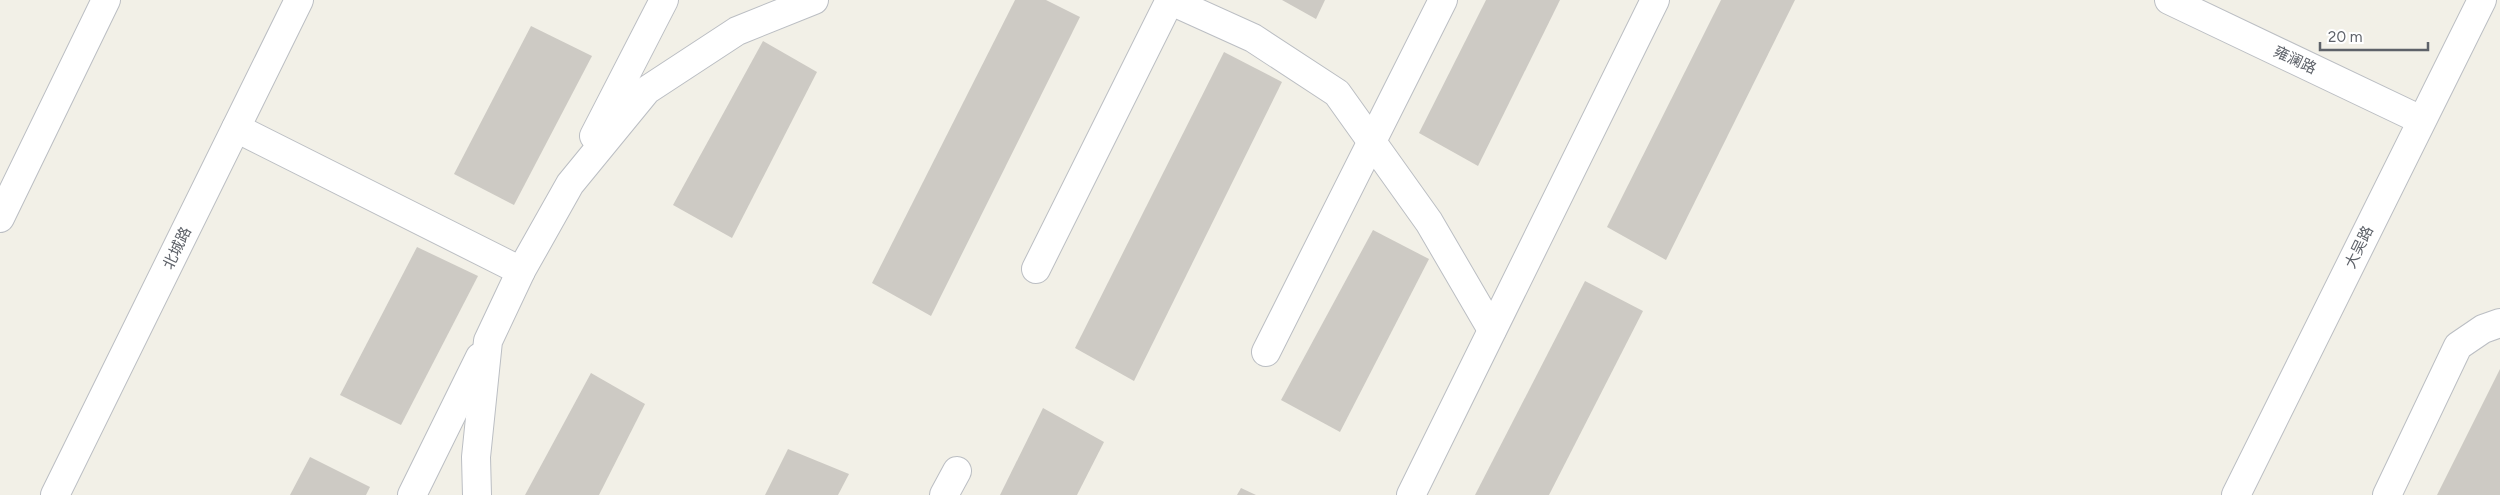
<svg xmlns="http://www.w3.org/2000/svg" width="2500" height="495" font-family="Figtree,'Noto Sans SC',sans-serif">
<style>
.building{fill:#cdcac4}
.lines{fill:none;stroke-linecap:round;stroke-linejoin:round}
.minor-casing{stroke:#bbbec3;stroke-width:30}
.minor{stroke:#fff;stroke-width:28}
.labels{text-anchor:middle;stroke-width:5;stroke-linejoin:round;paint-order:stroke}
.street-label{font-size:15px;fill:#5e6269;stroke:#fff}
</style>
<rect width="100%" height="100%" fill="#f2f0e7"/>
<g class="building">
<polygon points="1015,0 1046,0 1080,17 931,316 872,283"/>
<polygon points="1282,0 1325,0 1316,19"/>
<polygon points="1486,0 1560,0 1478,166 1419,133"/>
<polygon points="1721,0 1795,0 1666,260 1607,227"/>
<polygon points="531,26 592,56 514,205 454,174"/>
<polygon points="763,41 817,72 732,238 673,205"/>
<polygon points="1224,52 1282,82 1134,381 1075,348"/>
<polygon points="1373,230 1429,259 1340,432 1281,400"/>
<polygon points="417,247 478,276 401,425 340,395"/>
<polygon points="1585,281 1643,311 1549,495 1475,495"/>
<polygon points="2500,369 2500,495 2437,495"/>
<polygon points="591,373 645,404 599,495 525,495"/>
<polygon points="1043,408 1104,442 1077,495 1000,495"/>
<polygon points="788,449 849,474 838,495 765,495"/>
<polygon points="310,457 370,487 366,495 290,495"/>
<polygon points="1241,488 1256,495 1237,495"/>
</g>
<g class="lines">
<defs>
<g id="minor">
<polyline points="1169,0 1253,38 1337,93 1429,222 1492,330"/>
<polyline points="2169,0 2421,120"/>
<polyline points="236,128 521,271"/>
<polyline points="594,136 664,0"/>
<polyline points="0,218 106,0"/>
<polyline points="1036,269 1170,0"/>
<polyline points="1266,352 1443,0"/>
<polyline points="55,495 299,0"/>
<polyline points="412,495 480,357"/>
<polyline points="477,495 476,457 488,341 521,271 570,184 647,90 737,31 814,0"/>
<polyline points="944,495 957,471"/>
<polyline points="1411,495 1655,0"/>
<polyline points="2236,495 2482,0"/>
<polyline points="2387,495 2458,346 2483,329 2500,323"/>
</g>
</defs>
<use href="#minor" class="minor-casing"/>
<use href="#minor" class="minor"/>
</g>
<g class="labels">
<g class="street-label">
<text transform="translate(2295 60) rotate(25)" y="5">雍澜路</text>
<text transform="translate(2359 247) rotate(-64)" y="5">大吴路</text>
<text transform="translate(177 248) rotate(-64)" y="5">北城路</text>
</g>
</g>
<path d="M2320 42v8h108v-8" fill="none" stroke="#5e6269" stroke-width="2.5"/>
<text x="2328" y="42" font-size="15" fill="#5e6269" stroke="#ffffff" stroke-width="4" paint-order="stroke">20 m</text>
</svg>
